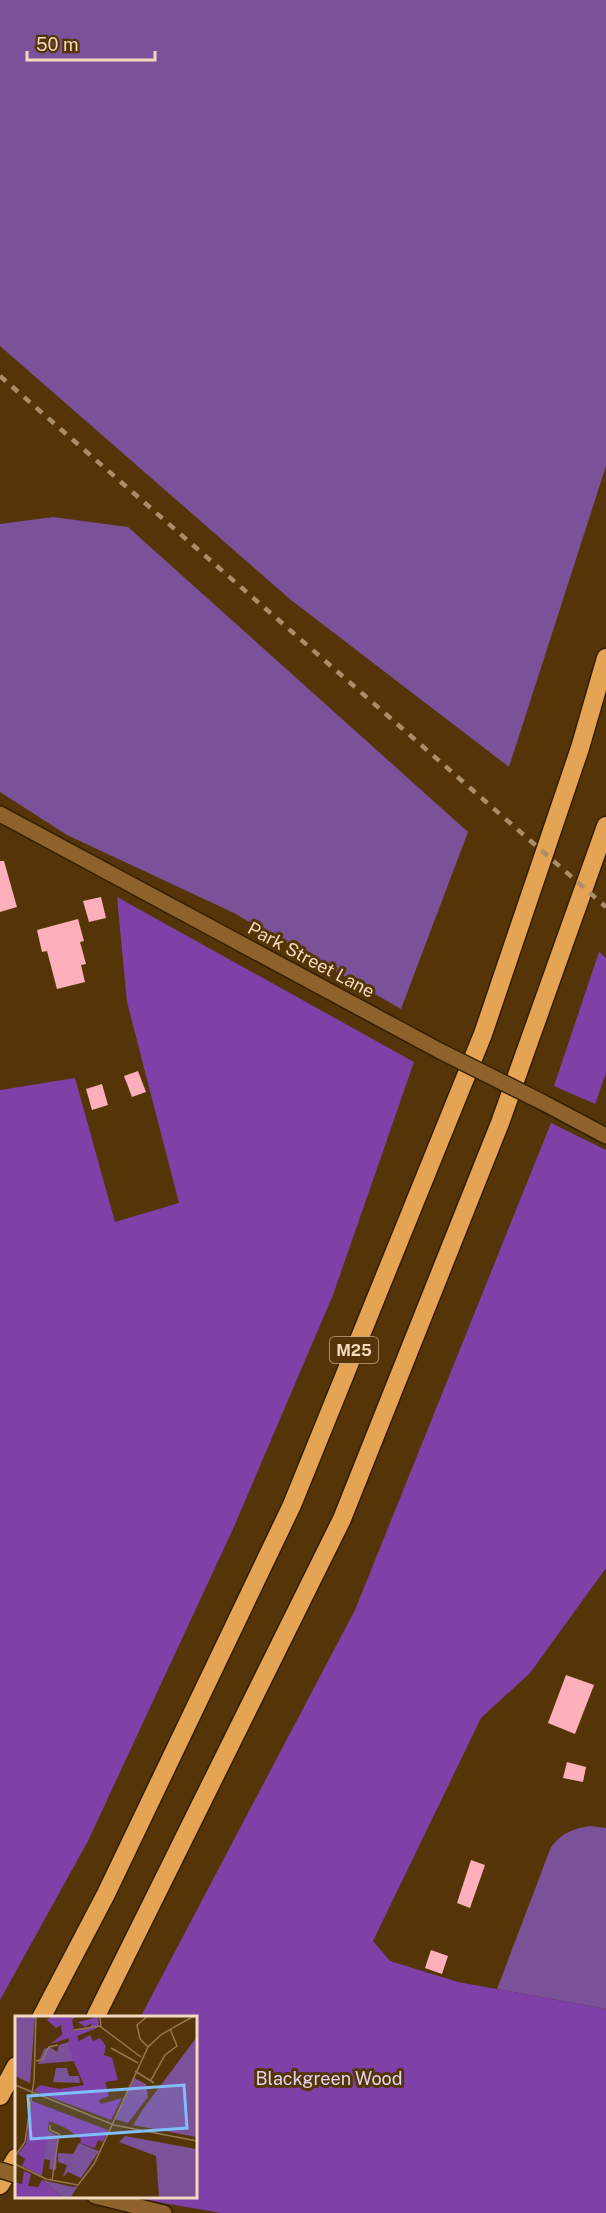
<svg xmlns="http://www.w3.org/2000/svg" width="606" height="2213" font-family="'Public Sans',sans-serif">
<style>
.green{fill:#7b5199}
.forest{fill:#7f40a8}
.building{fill:#fdafbb}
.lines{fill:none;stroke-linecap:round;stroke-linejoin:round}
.minor-casing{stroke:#341e01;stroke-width:18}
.tertiary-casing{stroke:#341e01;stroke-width:18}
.motorway-casing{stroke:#341e01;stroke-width:21}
.minor{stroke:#8e622b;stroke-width:15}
.tertiary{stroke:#8e622b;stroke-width:15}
.motorway{stroke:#e5a354;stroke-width:18}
.rail{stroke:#aa8e6a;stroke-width:4.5;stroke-dasharray:8 8;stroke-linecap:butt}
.minor-bridge-casing{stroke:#341e01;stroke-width:18;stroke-linecap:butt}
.tertiary-bridge-casing{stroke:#341e01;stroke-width:18;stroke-linecap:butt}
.minor-bridge{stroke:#8e622b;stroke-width:15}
.tertiary-bridge{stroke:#8e622b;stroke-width:15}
.labels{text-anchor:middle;stroke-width:6;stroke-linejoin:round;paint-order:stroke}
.shield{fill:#553507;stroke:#c4a888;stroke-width:1.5}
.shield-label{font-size:16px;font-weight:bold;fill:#f3dabf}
.street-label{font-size:18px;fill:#f3dabf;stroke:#553507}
.park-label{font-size:18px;fill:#e2d4ee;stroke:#553507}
.inset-road{fill:none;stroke:#947751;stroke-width:1.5}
.view{fill:#80bdfa;fill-opacity:0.15;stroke:#80bdfa;stroke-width:3}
.inset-edge{fill:none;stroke:#f3dabf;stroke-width:3}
</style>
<rect width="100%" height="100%" fill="#553507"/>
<g class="green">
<polygon points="0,0 606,0 606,466 509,767 291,600 0,346"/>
<polygon points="53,517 128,527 468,832 401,1009 234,913 67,835 0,792 0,524"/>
<path d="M590 1826 606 1828V2009L497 1989 551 1847C562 1833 572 1829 590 1826Z"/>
</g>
<g class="forest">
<polygon points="117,897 414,1062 333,1295 233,1529 88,1841 0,2000 0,1090 75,1078 115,1222 179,1203 127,1002"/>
<polygon points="599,952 606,958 606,1073 595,1104 554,1086"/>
<polygon points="551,1123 606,1150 606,1568 530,1673 481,1718 373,1941 390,1961 458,1982 606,2009 606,2213 221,2213 146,2200 138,2197 195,2196 195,2018 140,2018 355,1610"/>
</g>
<g class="building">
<polygon points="0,861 4,861 17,907 0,912"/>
<polygon points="101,897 106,918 89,922 83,901"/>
<polygon points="78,919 84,941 80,942 86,964 81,965 85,982 57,989 47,951 42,952 37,930"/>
<polygon points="138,1071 146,1092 132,1097 124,1076"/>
<polygon points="102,1084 108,1105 92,1110 86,1089"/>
<polygon points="566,1675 594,1685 575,1734 548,1723"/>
<polygon points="567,1762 586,1767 583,1782 563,1778"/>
<polygon points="471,1860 485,1865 470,1908 457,1903"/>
<polygon points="431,1950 448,1956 442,1974 425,1968"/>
</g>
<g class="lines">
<defs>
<polyline id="minor" points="95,2196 164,2213"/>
<g id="tertiary">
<polyline points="0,814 440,1051"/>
<polyline points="542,1102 606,1136"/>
</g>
<g id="motorway">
<polyline points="41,2018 106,1894 292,1505 483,1034 580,748 606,658"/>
<polyline points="95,2018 342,1519 500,1123 606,826"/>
<polyline points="0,2096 16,2066"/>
<polyline points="0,2185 16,2158"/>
</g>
</defs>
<use href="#minor" class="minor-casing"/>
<use href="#tertiary" class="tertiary-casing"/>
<use href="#motorway" class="motorway-casing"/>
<use href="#minor" class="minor"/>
<use href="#tertiary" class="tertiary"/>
<use href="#motorway" class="motorway"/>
<polyline class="rail" points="0,376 606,907"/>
<defs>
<polyline id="minor-bridge" points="0,2170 16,2175"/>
<polyline id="tertiary-bridge" points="440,1051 542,1102"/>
</defs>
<use href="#minor-bridge" class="minor-bridge-casing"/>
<use href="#tertiary-bridge" class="tertiary-bridge-casing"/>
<use href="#minor-bridge" class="minor-bridge"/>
<use href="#tertiary-bridge" class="tertiary-bridge"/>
</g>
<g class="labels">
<rect class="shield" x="330" y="1337" width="48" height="26" rx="4.5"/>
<g class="shield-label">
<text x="354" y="1356">M25</text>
</g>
<g class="street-label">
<text transform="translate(311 960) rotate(28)" y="6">Park Street Lane</text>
</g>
<g class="park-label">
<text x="329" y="2085">Blackgreen Wood</text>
</g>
</g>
<g transform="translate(15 2016)">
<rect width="182" height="182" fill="#553507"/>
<path d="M0 0H20L15 67 0 60ZM181 22V121L118 109 128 93ZM54 26 60 45 23 48 29 33 35 31 42 36 44 29ZM41 52H52L54 60H64L65 67 38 66ZM119 62 131 68 133 81 113 107 100 103ZM31 114 43 120 41 154 34 153 35 144 28 143ZM110 120 181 133V181H144L141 140 104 126ZM64 127 84 135 66 162 53 156 48 161 52 149 43 146V137L58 138ZM27 164 58 171 63 170 56 181H48Z" fill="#7b5199"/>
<path d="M37 0H62L57 4 59 14 75 11 77 7 70 11 63 6 83 1 84 9 80 13 62 20 64 25 75 19 78 25 85 22 91 30 89 39 97 42 103 64 90 66 94 80 84 84 86 88 107 82 96 104 19 75 25 69 44 73 69 69 53 32 54 22 35 28 47 19 46 9 41 12 32 4ZM17 85 93 114 88 126 83 124 80 132 65 127 66 123 51 112 34 105 27 160 7 150 10 143 3 138 11 128ZM9 155 16 158 13 170 23 171 27 164 48 181H0V166L7 168Z" fill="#7f40a8"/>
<path class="inset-road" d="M90 0 85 1 86 11 126 41M59 14 86 10M133 31 125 23 122 9 133 0M96 32 123 47M21 45 28 43 34 31 43 29M120 55 139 67M136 64 150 39 162 30 155 13M0 69 99 109 182 125M35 109V114L44 118 37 165M0 140 10 126 19 64 21 0M0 148 31 163 63 169 79 148 133 31 147 18 179 0"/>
<path class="view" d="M169 69 172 112 16 123 13 80Z"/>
<rect width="182" height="182" class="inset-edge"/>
</g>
<path d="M27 51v9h128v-9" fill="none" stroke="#f3dabf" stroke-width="3"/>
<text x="36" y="51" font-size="18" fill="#f3dabf" stroke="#553507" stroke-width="4.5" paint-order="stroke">50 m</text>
</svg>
